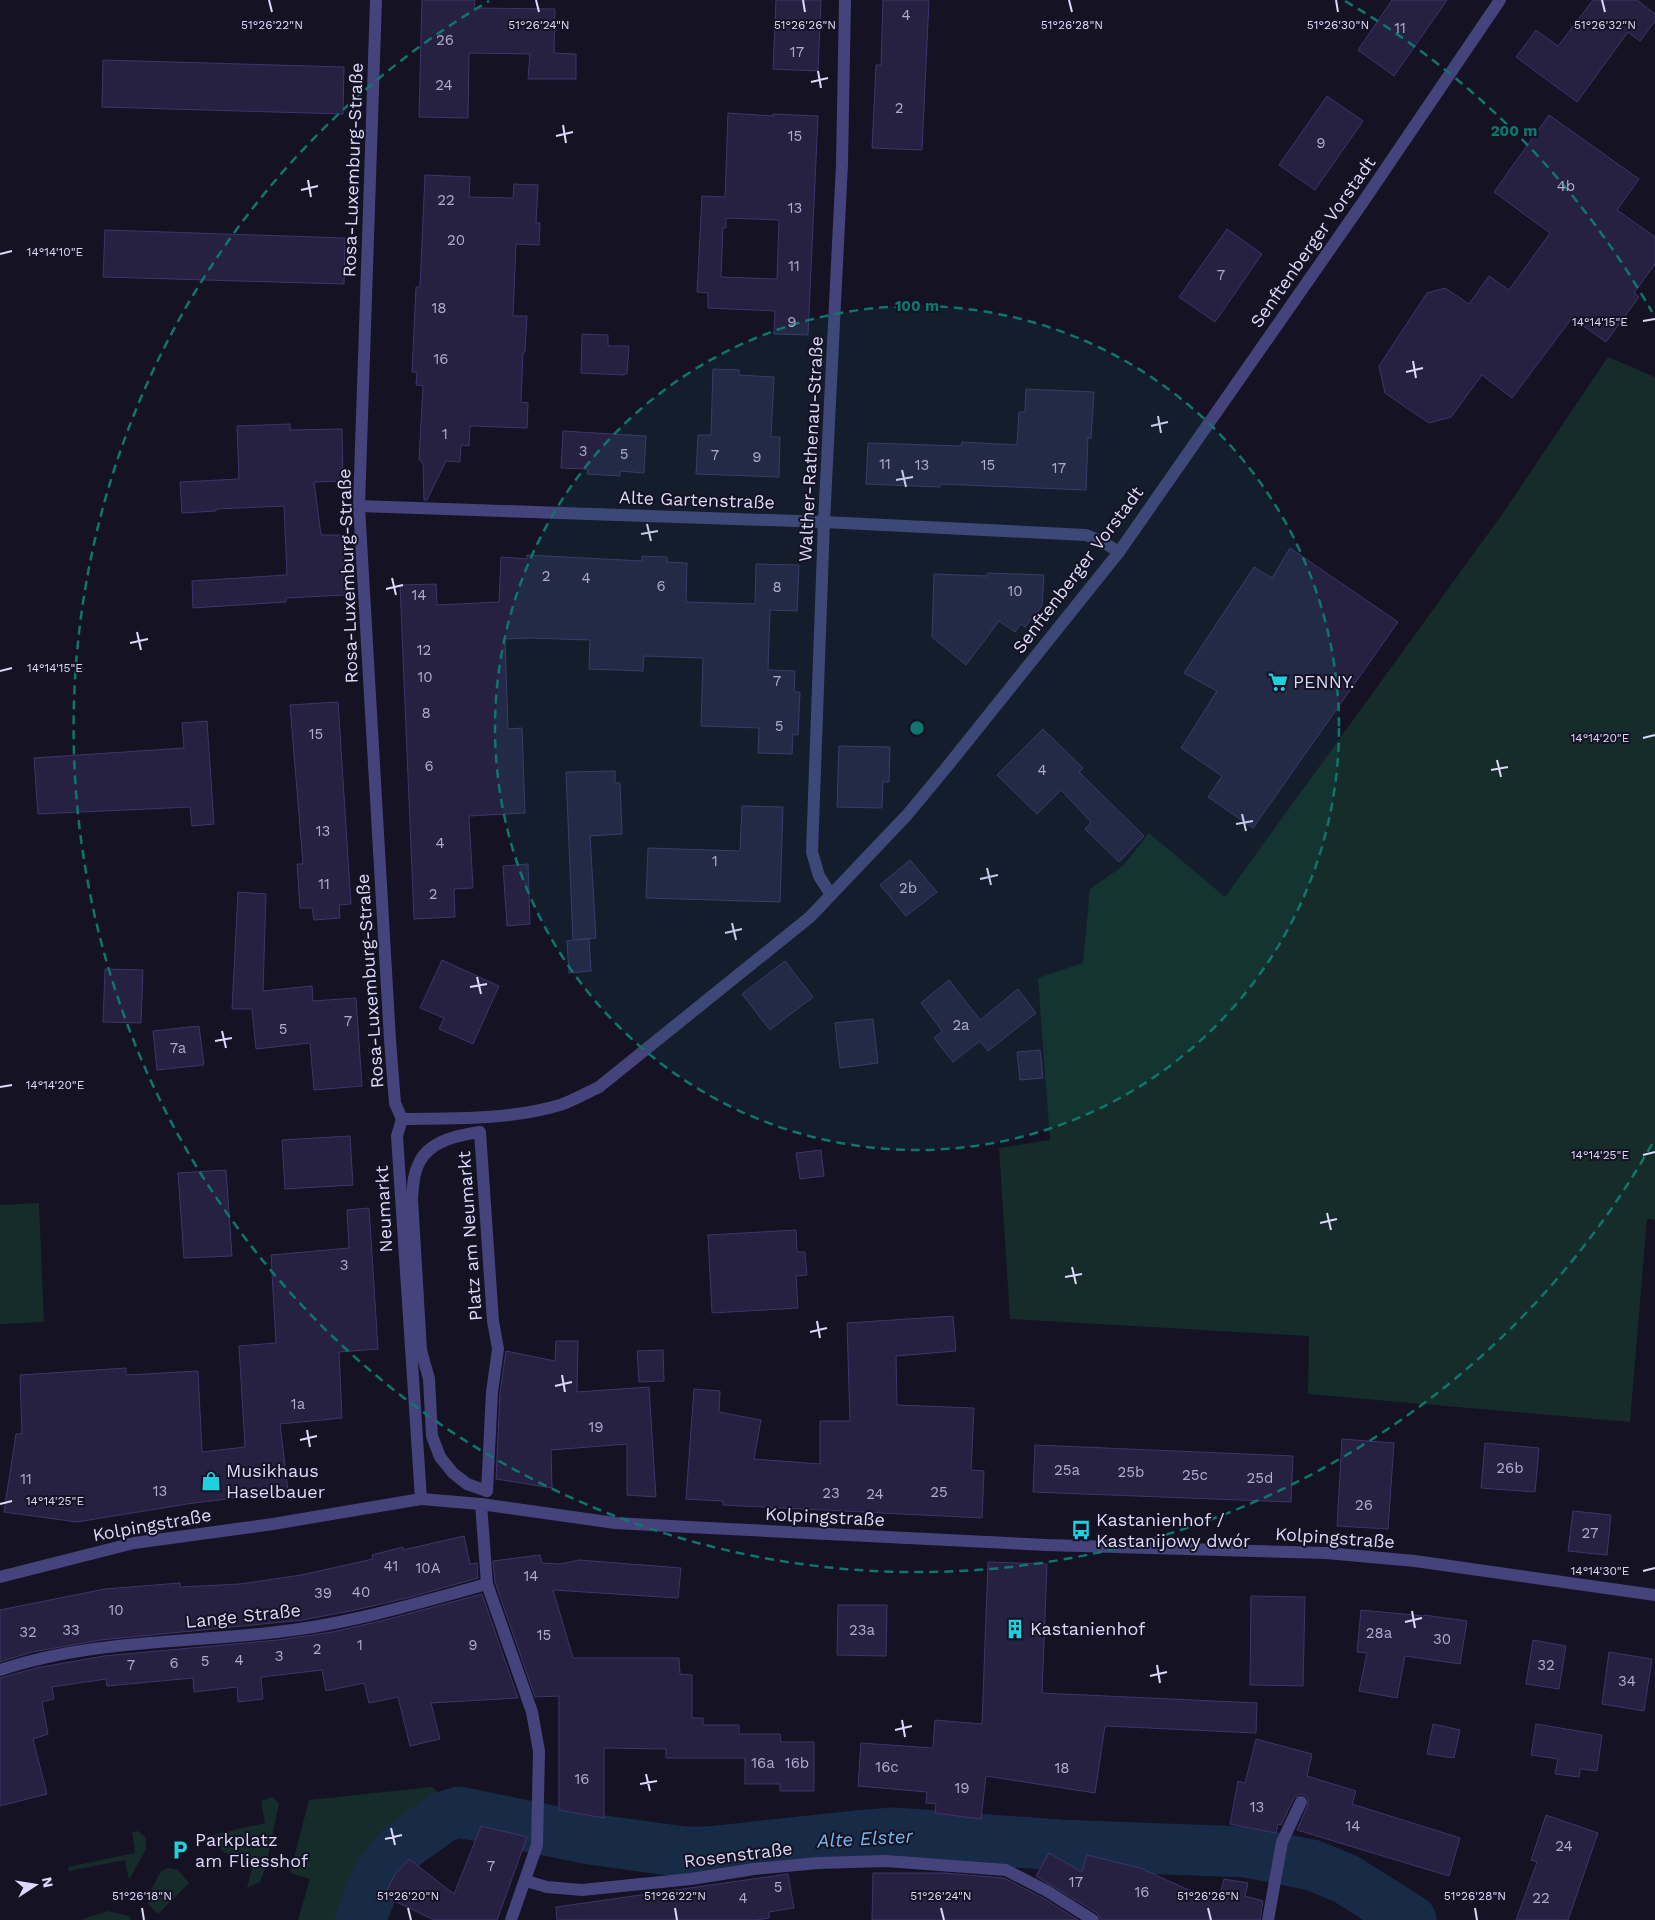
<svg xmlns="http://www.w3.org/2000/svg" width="1655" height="1920" font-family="'Work Sans',sans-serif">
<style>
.green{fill:#152c2a}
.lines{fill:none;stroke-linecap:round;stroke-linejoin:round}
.river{stroke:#172b47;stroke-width:51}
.building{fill:#262041;stroke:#3f356a;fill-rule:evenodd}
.pedestrian{stroke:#44437b;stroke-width:12}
.minor{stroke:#44437b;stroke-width:12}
.ticks{fill:none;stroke:#dcd9fa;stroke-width:2}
.ring{fill:none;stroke:#0f766e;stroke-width:2.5;stroke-dasharray:9 6}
.labels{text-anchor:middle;stroke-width:4;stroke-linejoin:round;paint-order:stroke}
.number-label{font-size:15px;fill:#aeabcc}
.street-label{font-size:18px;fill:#dcd9fa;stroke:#141223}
.poi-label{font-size:18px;fill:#dcd9fa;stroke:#141223;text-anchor:start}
.water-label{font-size:19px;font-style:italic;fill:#75b7ec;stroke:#141223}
.ticks-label{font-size:12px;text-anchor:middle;fill:#dcd9fa;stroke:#141223;stroke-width:4;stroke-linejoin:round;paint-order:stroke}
.centre{fill:#0f766e;stroke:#141223;stroke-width:2.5}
.ring-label{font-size:15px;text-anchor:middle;font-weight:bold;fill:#0f766e;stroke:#141223;stroke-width:4;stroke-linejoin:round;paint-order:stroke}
</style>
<rect width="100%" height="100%" fill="#141223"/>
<g class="green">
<polygon points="1608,357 1655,377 1655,1220 1647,1219 1630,1422 1308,1394 1309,1336 1010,1319 999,1148 1050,1140 1038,978 1083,963 1090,889 1123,866 1149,833 1225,897 1503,513"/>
<polygon points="39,1203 44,1322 0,1324 0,1205"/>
<polygon points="432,1787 438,1792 443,1812 396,1843 369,1868 349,1920 298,1920 310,1879 290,1873 309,1800"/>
<polygon points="272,1797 279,1803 266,1866 260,1882 247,1888 252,1868 222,1851 212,1835 265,1823 261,1801"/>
<polygon points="138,1831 146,1838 146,1849 129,1880 125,1860 69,1871 68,1867 135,1853 132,1832"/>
<polygon points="168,1868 178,1870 189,1883 158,1914 148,1904 150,1892 161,1871"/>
<polygon points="108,1911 129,1916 131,1920 80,1920"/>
</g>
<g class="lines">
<polyline class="river" points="360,1920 379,1873 401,1847 443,1817 459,1812 590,1839 684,1852 708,1852 855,1836 894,1833 1058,1845 1246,1852 1312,1865 1346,1879 1411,1920"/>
</g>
<g class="building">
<polygon points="422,0 475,0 474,8 555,9 554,53 576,54 576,79 528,79 530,54 469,53 468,118 419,117"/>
<polygon points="776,0 821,0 818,71 773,69"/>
<polygon points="883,0 929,0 922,150 872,148 876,65 881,65"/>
<polygon points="1392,0 1447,0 1394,76 1358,50"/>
<polygon points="1593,0 1637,0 1655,14 1655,21 1640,41 1628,32 1577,102 1516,57 1536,30 1558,46"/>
<polygon points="103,60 344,67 343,114 102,107"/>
<polygon points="1327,96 1363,121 1315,190 1279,165"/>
<path d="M728 113 773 116V114L818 116 808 335 774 334 775 311 708 308V293L697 292 702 196 725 197ZM726 218 779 220 777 279 721 277 723 228H726Z"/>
<polygon points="1549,115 1639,179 1617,210 1655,237 1655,264 1634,293 1639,297 1606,342 1572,318 1512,398 1482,375 1451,417 1429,423 1385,393 1379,366 1427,293 1445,288 1469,304 1489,276 1509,290 1550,233 1494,192"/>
<polygon points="425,175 470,177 469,197 513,198 514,184 538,185 536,223 540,223 539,245 516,244 513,316 527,316 525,352 523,352 521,402 528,403 527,428 470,426 469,446 461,445 460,462 446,461 427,500 424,500 423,464 419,459 423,386 416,385 417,372 412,372 416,287 420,287"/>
<polygon points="1227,229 1262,254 1215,322 1179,297"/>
<polygon points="105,230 345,238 344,284 103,277"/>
<polygon points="582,334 608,335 608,346 629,346 627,374 624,374 624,375 581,373"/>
<polygon points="713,369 739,370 739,375 774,377 771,437 780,437 779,477 696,474 698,435 711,435"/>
<polygon points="1026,389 1094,392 1091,439 1088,437 1086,490 940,484 940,487 866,484 868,443 961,446 962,442 1017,445 1019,412 1025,412"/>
<polygon points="290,424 290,430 342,429 343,481 314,482 321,535 343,535 345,595 286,598 286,602 193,608 192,581 287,575 284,506 216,509 216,511 182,513 180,482 239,479 237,426"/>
<polygon points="563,431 646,436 644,473 620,471 620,476 587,474 588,469 561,468"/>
<polygon points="1290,548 1398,622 1253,828 1208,797 1222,776 1181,748 1217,691 1184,673 1254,567 1272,578"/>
<polygon points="527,555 642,561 642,556 667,557 667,562 687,563 686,602 755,604 756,564 799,565 797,611 770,610 768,670 795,671 794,692 800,692 798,735 793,734 792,754 758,753 759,728 701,726 703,658 644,656 643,671 589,669 590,640 530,638 505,639 508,729 522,728 525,813 469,816 473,888 454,889 455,917 414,919 400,585 436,584 437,605 499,602 501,557 527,559"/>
<polygon points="988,573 1044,575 1042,606 1025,627 1021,624 1015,632 999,621 966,665 932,637 934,574 987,576"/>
<polygon points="338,702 351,904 339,905 340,918 314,920 312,908 300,908 297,864 303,864 290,705"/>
<polygon points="207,721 214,824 192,826 190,807 38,814 34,758 184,748 182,723"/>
<polygon points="1043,729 1083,768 1079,772 1144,836 1119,862 1085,829 1091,822 1061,790 1037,814 997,775"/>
<polygon points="839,746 890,747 889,782 883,782 882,808 837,807"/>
<polygon points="615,771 615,783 620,783 622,834 590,836 596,938 574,940 589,939 591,971 569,973 567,941 573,940 566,772"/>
<polygon points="742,806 783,807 780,902 646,898 648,848 740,851"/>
<polygon points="910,860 937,892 906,916 880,885"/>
<polygon points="528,864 530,924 507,926 503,866"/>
<polygon points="238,892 266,894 263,991 312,986 313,1001 356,998 362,1086 314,1090 310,1043 256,1049 252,1009 232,1009"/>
<polygon points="442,960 499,986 473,1044 439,1029 444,1018 420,1008"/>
<polygon points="785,961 813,997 770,1030 742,994"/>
<polygon points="105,969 143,970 141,1023 103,1022"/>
<polygon points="949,980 980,1020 1018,989 1036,1013 988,1051 980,1041 953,1062 934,1038 942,1031 921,1003"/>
<polygon points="873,1019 878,1063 840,1068 835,1023"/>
<polygon points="199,1026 204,1065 157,1070 153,1031"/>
<polygon points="1040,1050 1043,1078 1020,1080 1017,1052"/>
<polygon points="350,1136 353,1185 285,1189 282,1140"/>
<polygon points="821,1150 824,1176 800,1179 796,1153"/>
<polygon points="226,1170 232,1256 184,1258 178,1173"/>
<polygon points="369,1208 378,1349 339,1352 342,1418 280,1424 288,1491 187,1504 77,1522 4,1512 16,1434 22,1434 20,1375 126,1368 126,1375 198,1371 202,1452 245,1447 239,1346 276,1343 271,1255 349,1248 347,1210"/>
<polygon points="796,1230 797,1252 805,1252 807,1275 796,1276 798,1308 712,1313 708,1235"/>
<polygon points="953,1316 956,1351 896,1356 897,1405 974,1408 971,1470 984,1471 982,1518 723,1505 723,1501 686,1499 694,1389 720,1391 719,1412 761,1420 754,1459 820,1464 820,1421 850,1421 847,1323"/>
<polygon points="556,1341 578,1341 577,1392 649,1387 656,1497 627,1495 627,1444 551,1450 552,1488 496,1479 500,1393 506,1351 555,1361"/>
<polygon points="663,1350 664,1381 639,1382 637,1351"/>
<polygon points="1342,1439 1394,1443 1388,1529 1337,1526"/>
<polygon points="1485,1443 1539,1448 1535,1492 1481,1488"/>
<polygon points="1035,1445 1293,1456 1291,1502 1033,1492"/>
<polygon points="1573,1511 1611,1515 1607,1555 1568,1551"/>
<polygon points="464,1536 470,1564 477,1563 478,1578 407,1598 355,1610 303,1620 101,1640 32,1652 0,1662 0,1610 105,1589 180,1583 180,1587 240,1584 301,1575 373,1559 372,1555 403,1547 403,1550"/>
<polygon points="540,1555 542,1563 560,1564 579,1560 681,1568 678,1598 553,1590 573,1658 679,1658 680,1674 692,1675 692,1718 703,1718 703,1725 739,1725 739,1734 780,1734 781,1742 814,1742 814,1791 780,1791 780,1784 745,1784 745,1758 666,1758 666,1749 604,1748 604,1818 559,1810 559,1696 535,1697 495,1582 493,1561"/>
<polygon points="988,1562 1047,1564 1042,1693 1257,1703 1256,1733 1105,1726 1095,1793 986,1776 981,1819 935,1813 936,1804 926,1803 927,1792 858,1786 861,1743 933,1748 935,1720 982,1724"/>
<polygon points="482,1594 518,1698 431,1703 440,1739 410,1746 398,1697 369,1703 364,1683 326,1691 322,1670 261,1677 263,1699 238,1702 237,1687 194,1692 193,1678 107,1686 106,1679 52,1687 54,1699 42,1702 48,1734 33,1739 47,1794 0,1806 0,1678 36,1668 104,1656 278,1640 332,1632 385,1620"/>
<polygon points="1251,1596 1305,1597 1303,1686 1250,1685"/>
<polygon points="838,1605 887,1605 886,1656 837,1655"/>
<polygon points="1361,1610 1424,1616 1424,1615 1467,1621 1460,1664 1405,1656 1397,1698 1359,1691 1367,1653 1357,1652"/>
<polygon points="1533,1640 1566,1646 1559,1689 1526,1684"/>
<polygon points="1609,1652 1652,1659 1644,1711 1602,1704"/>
<polygon points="1433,1724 1460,1730 1454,1758 1427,1754"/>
<polygon points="1536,1724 1602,1735 1597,1771 1580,1769 1579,1777 1555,1774 1558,1759 1531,1755"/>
<polygon points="1256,1739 1312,1754 1307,1776 1356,1791 1352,1804 1460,1838 1449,1876 1297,1830 1308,1805 1308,1798 1304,1795 1300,1794 1294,1798 1281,1825 1278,1824 1276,1833 1230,1824 1238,1781 1245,1783"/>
<polygon points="1546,1815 1598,1833 1568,1920 1516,1920 1537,1862 1531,1860"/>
<polygon points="481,1826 527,1837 497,1920 434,1920 384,1896 395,1874 409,1859 454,1894"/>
<polygon points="1049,1853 1082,1872 1087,1855 1140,1868 1191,1891 1218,1901 1224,1879 1248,1883 1245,1896 1263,1901 1260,1920 1101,1920 1097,1913 1036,1876"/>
<polygon points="873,1873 944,1873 1004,1878 1043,1898 1078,1920 872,1920"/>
<polygon points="788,1874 794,1908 769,1912 769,1918 756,1920 557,1920 556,1907"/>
</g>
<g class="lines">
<path class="pedestrian" d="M480 1132 493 1321 498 1349 492 1392 487 1491 467 1484 453 1473 440 1457 432 1436 429 1379 421 1350 412 1199C413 1187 413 1174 419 1163 429 1141 458 1135 480 1132Z"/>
<g class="minor">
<polyline points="376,0 359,506 390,1040 395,1103 402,1119"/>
<polyline points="359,506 824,522 1086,535 1103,542 1119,552"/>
<polyline points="831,895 819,876 812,852 824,522 842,164 845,0"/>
<path d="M421 1499 397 1136 402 1119C454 1118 510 1120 560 1105 573 1101 586 1093 599 1087L810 917 907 815 946 768 1119 552 1363 202 1500 0"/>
<polyline points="481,1504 487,1584 532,1712 539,1751 537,1845 511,1920"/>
<polyline points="0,1577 134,1543 273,1524 421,1499 481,1504 615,1523 689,1527 1046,1545 1326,1553 1415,1561 1655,1595"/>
<path d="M0 1670C89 1640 185 1643 277 1632 349 1624 418 1603 487 1584"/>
<polyline points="526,1881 547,1887 582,1890 691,1879 754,1869 818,1863 886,1861 1006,1870 1047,1891 1093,1920"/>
<polyline points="1268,1920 1282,1842 1301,1802"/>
</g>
</g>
<path class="ticks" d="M269 0 272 12M536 0 539 12M803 0 805 12M1069 0 1072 12M1336 0 1338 12M1602 0 1605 12M818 71 821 88M811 82 828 78M563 125 566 143M556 136 573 132M308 180 311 197M301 190 318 186M0 254 12 251M1643 321 1655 319M1413 361 1416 378M1406 372 1423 368M1158 416 1161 433M1151 426 1168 422M902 470 906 487M896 480 913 477M647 524 651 541M641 534 658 531M392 578 396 595M386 589 403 585M137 632 141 650M130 643 148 639M0 671 12 668M1643 738 1655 735M1497 760 1501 777M1491 770 1508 767M1242 814 1246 831M1236 824 1253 821M987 868 991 885M980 879 998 875M732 923 736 940M725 933 742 929M477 977 481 994M470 987 487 984M222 1031 226 1048M215 1041 232 1038M0 1087 12 1085M1643 1155 1655 1152M1327 1213 1331 1230M1320 1223 1337 1219M1072 1267 1076 1284M1065 1277 1082 1274M817 1321 820 1338M810 1332 827 1328M562 1375 565 1392M555 1386 572 1382M307 1430 310 1447M300 1440 317 1436M0 1504 12 1501M1643 1571 1655 1568M1412 1611 1415 1628M1405 1622 1422 1618M1157 1665 1160 1683M1150 1676 1167 1672M902 1720 905 1737M895 1730 912 1726M646 1774 650 1791M640 1784 657 1781M391 1828 395 1845M385 1839 402 1835M142 1908 144 1920M408 1908 411 1920M675 1908 677 1920M941 1908 944 1920M1208 1908 1211 1920M1475 1908 1477 1920"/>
<circle cx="917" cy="728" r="422" fill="#0f766e" fill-opacity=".12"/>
<g class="ring">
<circle cx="917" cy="728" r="422"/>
<path d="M1652 1144A844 844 0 1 1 489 1M1345 1A844 844 0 0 1 1652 312"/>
</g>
<defs>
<symbol id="supermarket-bare" viewBox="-9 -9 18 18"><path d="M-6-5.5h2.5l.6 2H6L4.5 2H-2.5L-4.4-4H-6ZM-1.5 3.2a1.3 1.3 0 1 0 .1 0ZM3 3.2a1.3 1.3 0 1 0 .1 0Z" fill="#1fd0df" stroke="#141223" stroke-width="2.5" paint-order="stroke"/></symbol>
<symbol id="shop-bare" viewBox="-9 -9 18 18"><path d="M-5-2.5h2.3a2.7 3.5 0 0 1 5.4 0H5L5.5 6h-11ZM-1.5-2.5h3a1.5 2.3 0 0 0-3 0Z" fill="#1fd0df" stroke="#141223" stroke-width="2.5" paint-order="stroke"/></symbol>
<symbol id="bus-bare" viewBox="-9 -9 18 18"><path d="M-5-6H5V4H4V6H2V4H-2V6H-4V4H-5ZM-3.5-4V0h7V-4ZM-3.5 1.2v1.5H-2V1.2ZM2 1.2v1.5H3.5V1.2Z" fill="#1fd0df" stroke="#141223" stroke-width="2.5" paint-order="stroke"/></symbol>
<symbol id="building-bare" viewBox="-9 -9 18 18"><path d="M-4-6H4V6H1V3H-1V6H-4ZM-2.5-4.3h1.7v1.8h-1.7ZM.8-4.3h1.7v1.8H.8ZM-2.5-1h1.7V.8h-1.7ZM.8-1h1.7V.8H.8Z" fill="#1fd0df" stroke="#141223" stroke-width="2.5" paint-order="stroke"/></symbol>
<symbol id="parking-bare" viewBox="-9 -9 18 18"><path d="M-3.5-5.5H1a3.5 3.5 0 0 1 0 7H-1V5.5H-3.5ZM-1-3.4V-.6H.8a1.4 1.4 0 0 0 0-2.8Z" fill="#1fd0df" stroke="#141223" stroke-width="2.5" paint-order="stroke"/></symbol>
</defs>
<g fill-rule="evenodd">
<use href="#supermarket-bare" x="1264" y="668" width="28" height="28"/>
<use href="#shop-bare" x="197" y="1467" width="28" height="28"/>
<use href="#bus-bare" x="1067" y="1516" width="28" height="28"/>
<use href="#building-bare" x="1001" y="1615" width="28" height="28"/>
<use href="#parking-bare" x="166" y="1836" width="28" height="28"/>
</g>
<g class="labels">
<g class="number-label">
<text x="906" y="20">4</text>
<text x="1400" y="33">11</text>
<text x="445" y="45">26</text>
<text x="797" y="57">17</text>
<text x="444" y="90">24</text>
<text x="899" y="113">2</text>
<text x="795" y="141">15</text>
<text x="1321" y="148">9</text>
<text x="1566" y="191">4b</text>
<text x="446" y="205">22</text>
<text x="795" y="213">13</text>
<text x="456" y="245">20</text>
<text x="794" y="271">11</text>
<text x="1221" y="280">7</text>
<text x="439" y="313">18</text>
<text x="792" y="327">9</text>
<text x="441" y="364">16</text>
<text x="445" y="439">1</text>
<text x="583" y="456">3</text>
<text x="624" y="459">5</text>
<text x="715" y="460">7</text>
<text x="757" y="462">9</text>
<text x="885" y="469">11</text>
<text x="922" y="470">13</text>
<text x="988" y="470">15</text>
<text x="1059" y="473">17</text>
<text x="546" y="581">2</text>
<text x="586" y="583">4</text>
<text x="661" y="591">6</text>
<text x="777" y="592">8</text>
<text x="1015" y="596">10</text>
<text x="419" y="600">14</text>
<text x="424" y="655">12</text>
<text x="425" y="682">10</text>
<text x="777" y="686">7</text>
<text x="426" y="718">8</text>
<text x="779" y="731">5</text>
<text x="316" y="739">15</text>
<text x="429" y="771">6</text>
<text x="1042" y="775">4</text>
<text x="323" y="836">13</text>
<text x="440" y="848">4</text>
<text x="715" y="866">1</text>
<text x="324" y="889">11</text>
<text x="908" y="893">2b</text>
<text x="433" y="899">2</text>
<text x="348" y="1026">7</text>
<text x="961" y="1030">2a</text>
<text x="283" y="1034">5</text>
<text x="178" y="1053">7a</text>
<text x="344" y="1270">3</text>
<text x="298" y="1409">1a</text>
<text x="596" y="1432">19</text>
<text x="1510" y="1473">26b</text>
<text x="1067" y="1475">25a</text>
<text x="1131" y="1477">25b</text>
<text x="1195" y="1480">25c</text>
<text x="1260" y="1483">25d</text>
<text x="26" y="1484">11</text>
<text x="160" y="1496">13</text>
<text x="939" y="1497">25</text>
<text x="831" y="1498">23</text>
<text x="875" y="1499">24</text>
<text x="1364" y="1510">26</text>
<text x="1590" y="1538">27</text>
<text x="391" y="1571">41</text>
<text x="428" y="1573">10A</text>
<text x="531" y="1581">14</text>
<text x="361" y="1597">40</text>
<text x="323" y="1598">39</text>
<text x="116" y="1615">10</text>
<text x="71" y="1635">33</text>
<text x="862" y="1635">23a</text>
<text x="28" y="1637">32</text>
<text x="1379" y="1638">28a</text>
<text x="544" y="1640">15</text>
<text x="1442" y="1644">30</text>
<text x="360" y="1650">1</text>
<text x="473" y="1650">9</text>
<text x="317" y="1654">2</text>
<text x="279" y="1661">3</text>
<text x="239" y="1665">4</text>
<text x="205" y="1666">5</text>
<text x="174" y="1668">6</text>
<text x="131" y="1670">7</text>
<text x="1546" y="1670">32</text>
<text x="1627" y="1686">34</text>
<text x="763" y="1768">16a</text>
<text x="797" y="1768">16b</text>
<text x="887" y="1772">16c</text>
<text x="1062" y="1773">18</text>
<text x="582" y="1784">16</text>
<text x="962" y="1793">19</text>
<text x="1257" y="1812">13</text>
<text x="1353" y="1831">14</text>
<text x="1564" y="1851">24</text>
<text x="491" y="1871">7</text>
<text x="1076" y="1887">17</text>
<text x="778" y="1892">5</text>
<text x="1142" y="1897">16</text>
<text x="743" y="1903">4</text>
<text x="1541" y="1903">22</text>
</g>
<g class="street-label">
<text transform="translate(353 170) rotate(-88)" y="6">Rosa-Luxemburg-Straße</text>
<text transform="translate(1313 242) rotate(-55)" y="6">Senftenberger Vorstadt</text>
<text transform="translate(811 449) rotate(-87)" y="6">Walther-Rathenau-Straße</text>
<text transform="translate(697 500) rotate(2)" y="6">Alte Gartenstraße</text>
<text transform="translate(1078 570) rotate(-53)" y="6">Senftenberger Vorstadt</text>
<text transform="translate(348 576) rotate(-92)" y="6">Rosa-Luxemburg-Straße</text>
<text transform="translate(370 981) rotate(-94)" y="6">Rosa-Luxemburg-Straße</text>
<text transform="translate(384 1209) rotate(-93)" y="6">Neumarkt</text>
<text transform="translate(470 1236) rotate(-94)" y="6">Platz am Neumarkt</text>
<text transform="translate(825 1517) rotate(3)" y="6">Kolpingstraße</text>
<text transform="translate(152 1525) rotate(-10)" y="6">Kolpingstraße</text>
<text transform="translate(1335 1538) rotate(4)" y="6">Kolpingstraße</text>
<text transform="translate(243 1616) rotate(-6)" y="6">Lange Straße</text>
<text transform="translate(738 1855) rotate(-7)" y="6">Rosenstraße</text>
</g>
<g class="poi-label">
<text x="1293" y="688">PENNY.</text>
<text x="226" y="1477">Musikhaus<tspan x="226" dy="21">Haselbauer</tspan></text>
<text x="1096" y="1526">Kastanienhof /<tspan x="1096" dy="21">Kastanijowy dwór</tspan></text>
<text x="1030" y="1635">Kastanienhof</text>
<text x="195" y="1846">Parkplatz<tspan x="195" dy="21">am Fliesshof</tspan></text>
</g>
<g class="water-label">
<text transform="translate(865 1838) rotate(-3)" y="7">Alte Elster</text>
</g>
</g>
<g class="ticks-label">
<text x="272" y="29">51°26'22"N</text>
<text x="539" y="29">51°26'24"N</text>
<text x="805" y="29">51°26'26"N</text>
<text x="1072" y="29">51°26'28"N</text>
<text x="1338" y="29">51°26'30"N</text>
<text x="1605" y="29">51°26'32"N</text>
<text x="55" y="256">14°14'10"E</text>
<text x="1600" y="326">14°14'15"E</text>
<text x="55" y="672">14°14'15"E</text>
<text x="1600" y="742">14°14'20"E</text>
<text x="55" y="1089">14°14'20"E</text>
<text x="1600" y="1159">14°14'25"E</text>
<text x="55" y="1505">14°14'25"E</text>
<text x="1600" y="1575">14°14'30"E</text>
<text x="142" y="1900">51°26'18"N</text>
<text x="408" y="1900">51°26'20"N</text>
<text x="675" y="1900">51°26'22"N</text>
<text x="941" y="1900">51°26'24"N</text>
<text x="1208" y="1900">51°26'26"N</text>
<text x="1475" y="1900">51°26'28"N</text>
</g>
<circle cx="917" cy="728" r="8" class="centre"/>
<g class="ring-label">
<text x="1514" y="136">200 m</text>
<text x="917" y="311">100 m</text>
</g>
<g transform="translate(35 1885) rotate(78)" stroke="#141223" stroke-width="4" paint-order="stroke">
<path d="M0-4L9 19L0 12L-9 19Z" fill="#dcd9fa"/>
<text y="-8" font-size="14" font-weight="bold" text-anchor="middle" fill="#dcd9fa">N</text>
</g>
</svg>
